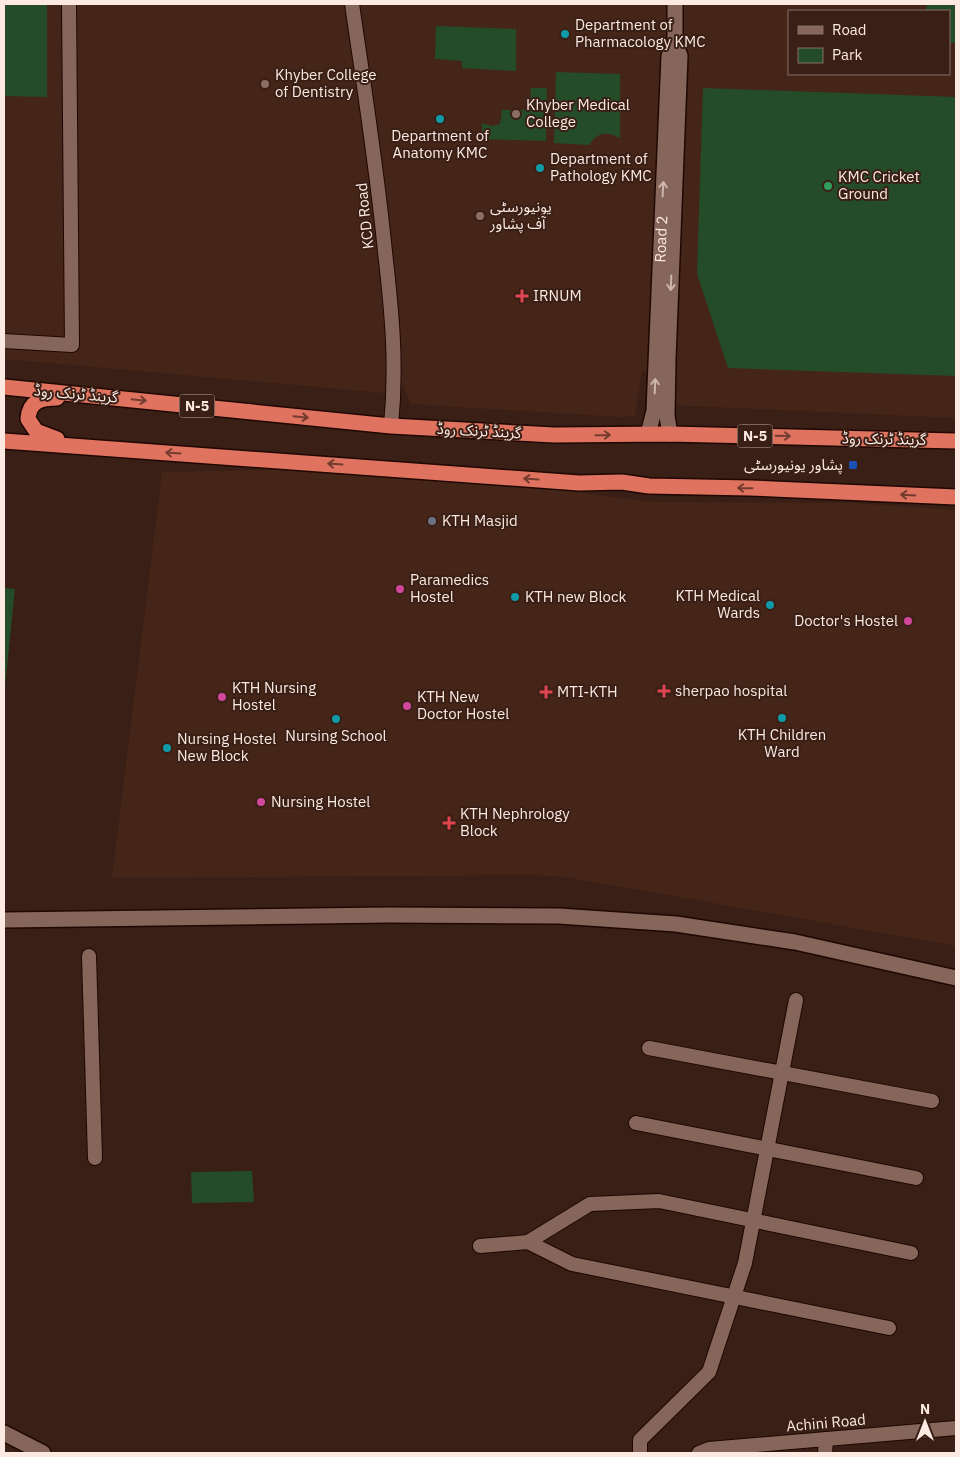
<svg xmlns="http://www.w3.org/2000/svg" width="960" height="1457" font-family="'IBM Plex Sans','Noto Sans Arabic',sans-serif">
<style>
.built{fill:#462519;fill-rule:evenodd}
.green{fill:#244c28}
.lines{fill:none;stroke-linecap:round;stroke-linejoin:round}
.minor-casing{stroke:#1f0802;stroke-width:16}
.tertiary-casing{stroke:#1f0802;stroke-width:18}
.secondary-casing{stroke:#1f0802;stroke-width:18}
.trunk-casing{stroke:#1f0802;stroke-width:18}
.minor{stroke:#86665b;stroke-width:14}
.tertiary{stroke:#86665b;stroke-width:15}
.secondary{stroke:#86665b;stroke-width:15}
.trunk{stroke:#df7360;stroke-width:15}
.oneway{stroke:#ccb5ac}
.oneway2{stroke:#733c2f}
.culture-dot{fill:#0f9aa8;stroke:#391f15;stroke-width:2}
.education-dot{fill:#8d6e63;stroke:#391f15;stroke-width:2}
.leisure-dot{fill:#2e9e5b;stroke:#391f15;stroke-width:2}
.health-dot{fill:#e0444e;stroke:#391f15;stroke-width:2}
.transit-dot{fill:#1a4fb4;stroke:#391f15;stroke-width:2}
.worship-dot{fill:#6b7280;stroke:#391f15;stroke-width:2}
.hotel-dot{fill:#d1479c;stroke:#391f15;stroke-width:2}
.labels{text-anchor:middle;stroke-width:4;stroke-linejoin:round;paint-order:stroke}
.shield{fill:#391f15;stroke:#c1aca4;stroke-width:1}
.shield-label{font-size:14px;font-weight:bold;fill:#fbe9e2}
.poi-label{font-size:15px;fill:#fbe9e2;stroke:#391f15;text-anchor:start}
.street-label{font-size:15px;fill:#fbe9e2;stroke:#391f15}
</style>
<rect width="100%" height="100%" fill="#391f15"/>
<g class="built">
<path d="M4 4H956V418L667 405 669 374 642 371 635 416 620 417 411 404 404 386 387 384 384 393 4 359ZM789 11H949V74H789Z"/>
<polygon points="383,468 653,502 853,503 956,510 956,946 565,877 531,875 112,878 162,472"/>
</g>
<g class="green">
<polygon points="4,4 47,4 47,97 4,96"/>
<polygon points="927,4 956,4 956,43 949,43 949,11 926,11"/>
<polygon points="436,26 516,29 516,71 462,68 462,61 435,59"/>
<path d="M556 72 620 74V138C607 131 597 132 589 145L554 143Z"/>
<polygon points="531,88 547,88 546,141 482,139 482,123 491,126 500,124 502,110 530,110"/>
<polygon points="703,88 956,97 956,376 728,368 697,274"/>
<polygon points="4,588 15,589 4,696"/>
<polygon points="252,1171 254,1202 192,1203 191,1172"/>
</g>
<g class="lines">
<defs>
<g id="minor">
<path d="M352 4C364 87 377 169 385 252 392 313 397 365 391 426"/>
<polyline points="4,341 72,345 69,4"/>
<polyline points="89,956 95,1158"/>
<polyline points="649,1048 932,1101"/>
<polyline points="636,1123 916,1178"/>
<polyline points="528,1242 572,1264 889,1328"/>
<polyline points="480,1246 528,1242 590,1204 659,1201 911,1253"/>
<polyline points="640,1453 640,1440 709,1372 745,1263 796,1000"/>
<polyline points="699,1453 709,1449 956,1428"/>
<polyline points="825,1453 826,1439"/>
</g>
<g id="tertiary">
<path id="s1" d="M648 434 654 411 669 56 675 43"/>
<polyline points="670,434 667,416 668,359 680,56 675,43 675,4"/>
<polyline points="4,920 388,915 559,916 676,924 795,942 956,978"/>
</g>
<polyline id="secondary" points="4,1433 43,1453"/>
<g id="trunk">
<polyline points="4,387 391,426 554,435 670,434 956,441"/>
<path d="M57 398C41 398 29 401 28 419L36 431 57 439"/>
<polyline points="4,441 579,483 622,482 649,486 750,488 956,497"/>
</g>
</defs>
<use href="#minor" class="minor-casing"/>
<use href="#tertiary" class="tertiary-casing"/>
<use href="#secondary" class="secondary-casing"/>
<use href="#trunk" class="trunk-casing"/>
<use href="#minor" class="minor"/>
<use href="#tertiary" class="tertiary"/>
<use href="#secondary" class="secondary"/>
<use href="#trunk" class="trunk"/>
</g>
<defs><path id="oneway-shaft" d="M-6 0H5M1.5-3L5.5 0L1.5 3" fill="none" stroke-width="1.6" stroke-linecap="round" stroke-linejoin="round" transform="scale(1.25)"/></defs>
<g class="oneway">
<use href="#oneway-shaft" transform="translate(663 189) rotate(-87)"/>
<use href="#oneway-shaft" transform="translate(671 283) rotate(92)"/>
<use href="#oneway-shaft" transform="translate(655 386) rotate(-88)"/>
</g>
<g class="oneway2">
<use href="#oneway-shaft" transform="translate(139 400) rotate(6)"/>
<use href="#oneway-shaft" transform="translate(301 417) rotate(6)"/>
<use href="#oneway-shaft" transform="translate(603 435) rotate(-1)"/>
<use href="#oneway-shaft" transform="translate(783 436) rotate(1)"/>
<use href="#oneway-shaft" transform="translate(173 453) rotate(-176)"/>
<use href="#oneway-shaft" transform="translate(335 464) rotate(-176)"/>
<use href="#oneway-shaft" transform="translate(531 479) rotate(-176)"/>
<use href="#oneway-shaft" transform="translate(745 488) rotate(-179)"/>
<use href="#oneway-shaft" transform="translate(908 495) rotate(-177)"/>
</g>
<g class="culture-dot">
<circle cx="565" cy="34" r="5"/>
<circle cx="440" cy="119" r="5"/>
<circle cx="540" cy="168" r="5"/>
<circle cx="515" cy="597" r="5"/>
<circle cx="770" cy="605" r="5"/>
<circle cx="782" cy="718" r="5"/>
<circle cx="336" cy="719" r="5"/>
<circle cx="167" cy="748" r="5"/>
</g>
<g class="education-dot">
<circle cx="265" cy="84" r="5"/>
<circle cx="516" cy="114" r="5"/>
<circle cx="480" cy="216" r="5"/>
</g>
<circle class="leisure-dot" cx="828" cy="186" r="5"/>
<g class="health-dot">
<path d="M519.5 288.5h5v5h5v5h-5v5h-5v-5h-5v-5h5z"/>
<path d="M661.5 683.5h5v5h5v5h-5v5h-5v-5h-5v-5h5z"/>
<path d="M543.5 684.5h5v5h5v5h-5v5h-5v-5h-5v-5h5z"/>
<path d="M446.5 815.5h5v5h5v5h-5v5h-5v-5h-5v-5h5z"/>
</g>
<rect class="transit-dot" x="848" y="460" width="10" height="10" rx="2.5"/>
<circle class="worship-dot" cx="432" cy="521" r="5"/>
<g class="hotel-dot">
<circle cx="400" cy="589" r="5"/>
<circle cx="908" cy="621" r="5"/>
<circle cx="222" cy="697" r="5"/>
<circle cx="407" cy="706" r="5"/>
<circle cx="261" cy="802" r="5"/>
</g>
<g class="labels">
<g class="shield">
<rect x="179.5" y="394.5" width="35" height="23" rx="4"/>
<rect x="737.5" y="424.5" width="35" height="23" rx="4"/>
</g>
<g class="shield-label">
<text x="197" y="411">N-5</text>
<text x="755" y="441">N-5</text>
</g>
<g class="poi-label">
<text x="575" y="30">Department of<tspan x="575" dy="17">Pharmacology KMC</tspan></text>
<text x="275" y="80">Khyber College<tspan x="275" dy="17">of Dentistry</tspan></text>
<text x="526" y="110">Khyber Medical<tspan x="526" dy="17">College</tspan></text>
<text x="440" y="141" text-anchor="middle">Department of<tspan x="440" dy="17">Anatomy KMC</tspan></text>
<text x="550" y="164">Department of<tspan x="550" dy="17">Pathology KMC</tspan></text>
<text x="838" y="182">KMC Cricket<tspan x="838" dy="17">Ground</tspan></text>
<text x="490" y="212">یونیورسٹی<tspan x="490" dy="17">آف پشاور</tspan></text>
<text x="533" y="301">IRNUM</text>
<text x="843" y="470" text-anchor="end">پشاور یونیورسٹی</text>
<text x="442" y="526">KTH Masjid</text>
<text x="410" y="585">Paramedics<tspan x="410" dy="17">Hostel</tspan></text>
<text x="760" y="601" text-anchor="end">KTH Medical<tspan x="760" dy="17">Wards</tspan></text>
<text x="525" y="602">KTH new Block</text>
<text x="898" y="626" text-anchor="end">Doctor's Hostel</text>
<text x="232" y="693">KTH Nursing<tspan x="232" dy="17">Hostel</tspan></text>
<text x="675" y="696">sherpao hospital</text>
<text x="557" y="697">MTI-KTH</text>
<text x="417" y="702">KTH New<tspan x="417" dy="17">Doctor Hostel</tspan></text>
<text x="782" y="740" text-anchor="middle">KTH Children<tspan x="782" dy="17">Ward</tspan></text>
<text x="336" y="741" text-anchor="middle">Nursing School</text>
<text x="177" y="744">Nursing Hostel<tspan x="177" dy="17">New Block</tspan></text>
<text x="271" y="807">Nursing Hostel</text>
<text x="460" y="819">KTH Nephrology<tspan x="460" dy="17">Block</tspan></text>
</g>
<g class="street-label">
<text transform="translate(365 216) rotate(-96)" y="5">KCD Road</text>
<text dy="5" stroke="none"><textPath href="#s1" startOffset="196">Road 2</textPath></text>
<text transform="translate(76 394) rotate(5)" y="5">گرینڈ ٹرنک روڈ</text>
<text transform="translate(479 431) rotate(3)" y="5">گرینڈ ٹرنک روڈ</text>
<text transform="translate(884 439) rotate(1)" y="5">گرینڈ ٹرنک روڈ</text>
<text transform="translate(826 1423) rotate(-5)" y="5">Achini Road</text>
</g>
</g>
<rect width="960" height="1457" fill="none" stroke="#fbe9e2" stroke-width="10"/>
<rect x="788" y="10" width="162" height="65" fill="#391f15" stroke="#877067"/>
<rect x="798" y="26" width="25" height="8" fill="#86665b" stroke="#877067"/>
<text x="832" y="35" font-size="15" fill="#fbe9e2">Road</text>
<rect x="798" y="48" width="25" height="15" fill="#244c28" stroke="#877067"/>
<text x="832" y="60" font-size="15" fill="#fbe9e2">Park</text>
<g transform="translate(925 1422)" stroke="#391f15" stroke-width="4" paint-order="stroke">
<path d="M0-4L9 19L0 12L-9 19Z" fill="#fbe9e2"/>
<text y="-8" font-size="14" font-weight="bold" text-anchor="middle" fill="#fbe9e2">N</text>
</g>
</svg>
